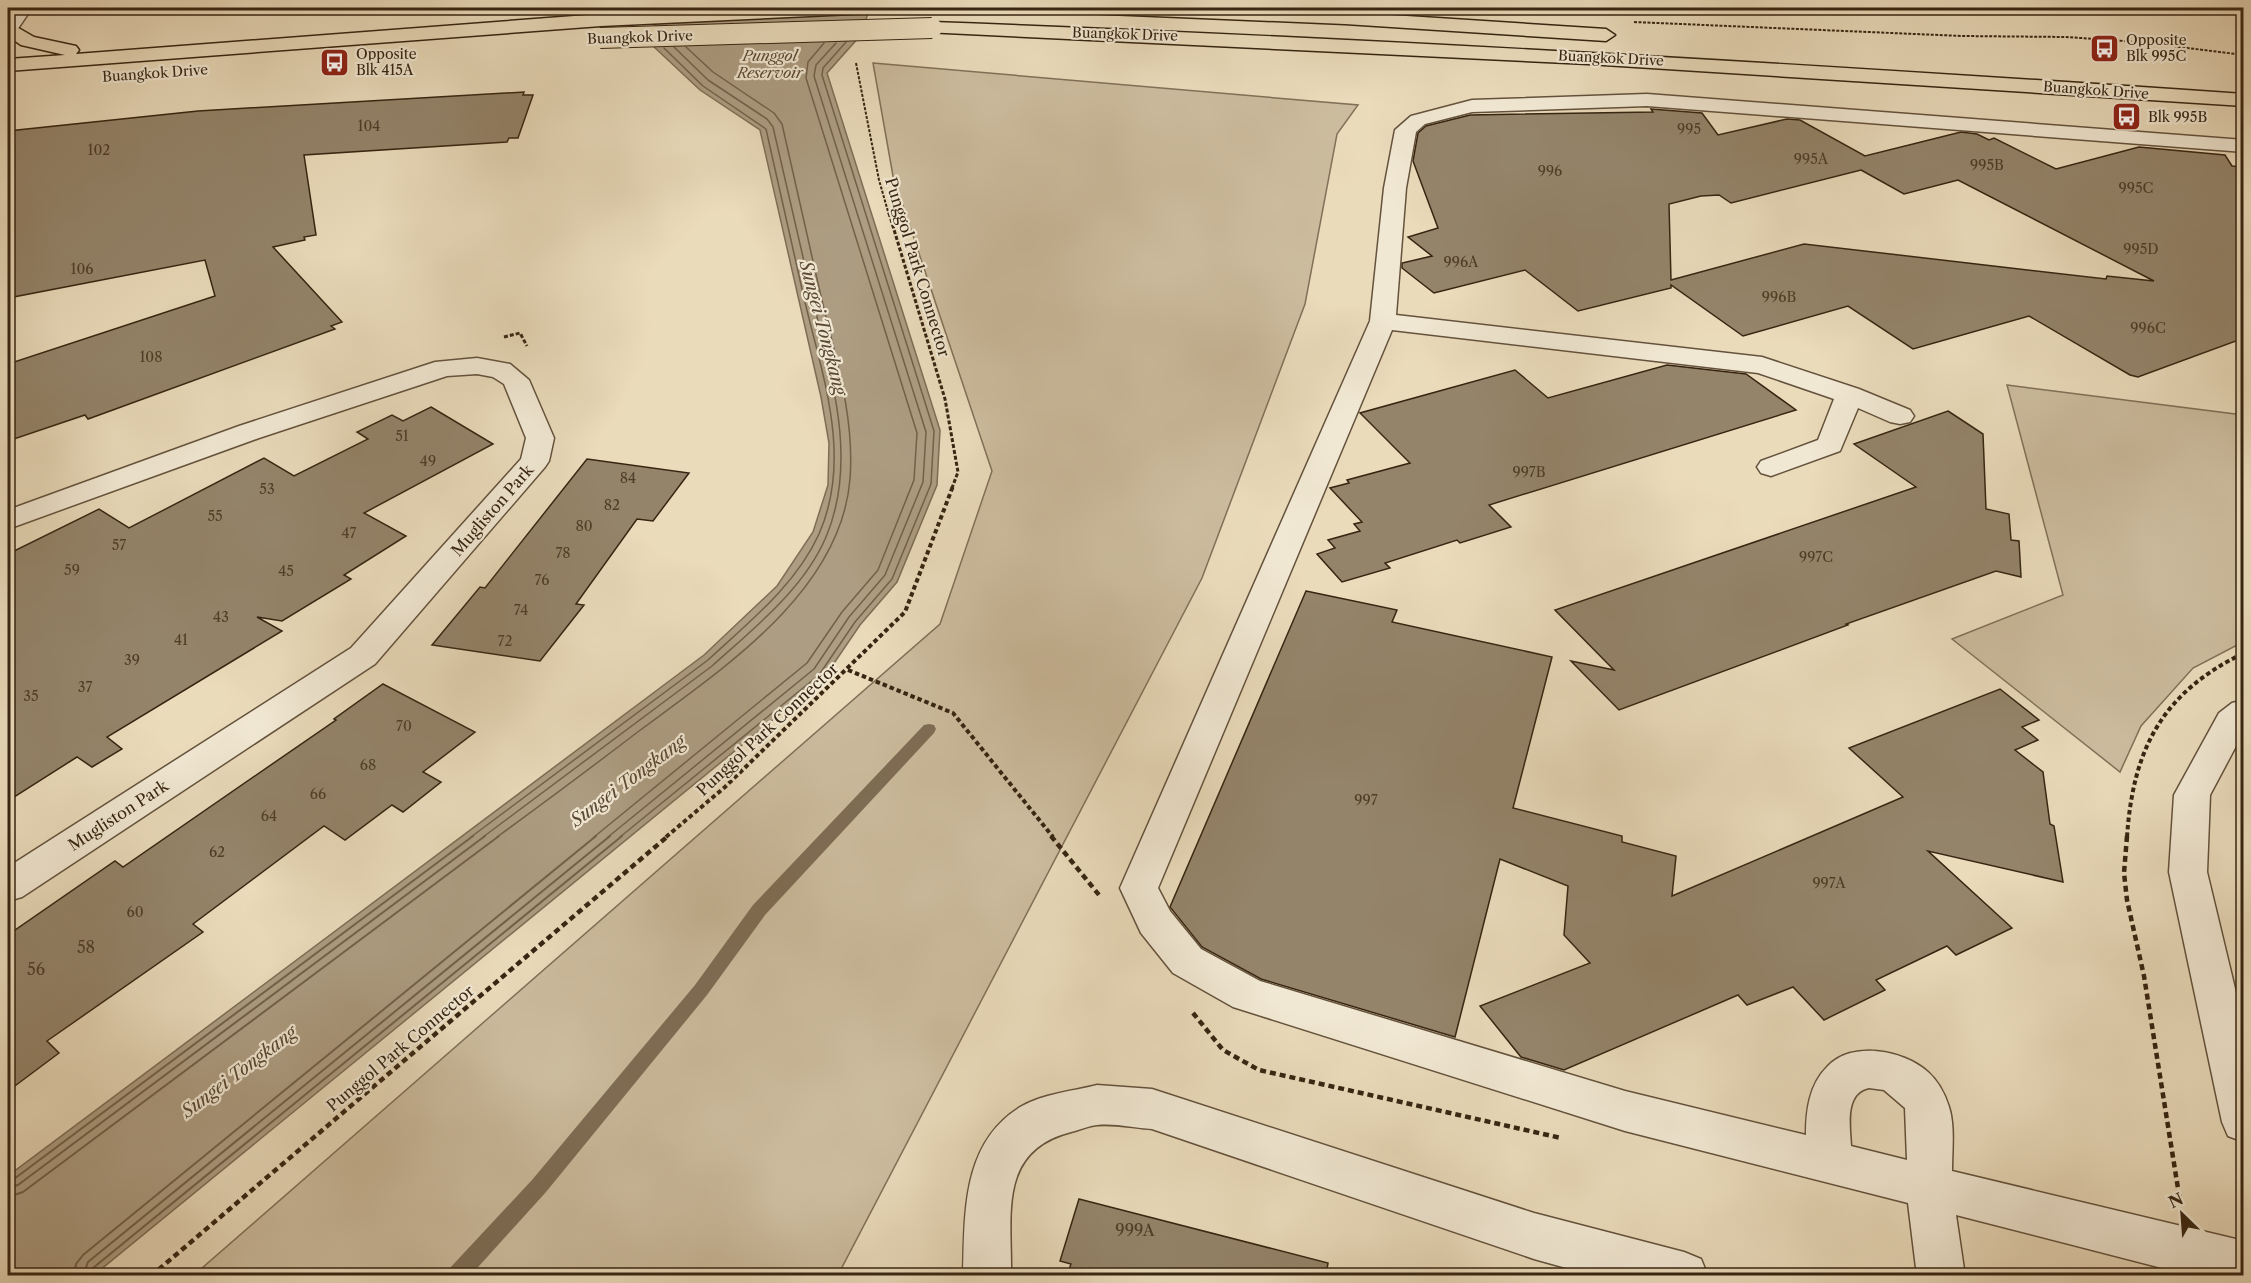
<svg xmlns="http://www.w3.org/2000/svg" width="2251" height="1283" font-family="'Libre Caslon Text',serif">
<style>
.green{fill:#ccbc9e;stroke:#827058;stroke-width:1.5}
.water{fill:#ad9d82;stroke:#7e6d55;stroke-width:1.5}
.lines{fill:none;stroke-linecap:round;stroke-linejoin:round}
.shore-far1{stroke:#72614a;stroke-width:1.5}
.shore{stroke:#72614a;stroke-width:2}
.stream{fill:#7e6d55;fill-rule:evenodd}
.building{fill:#94846a;stroke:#372512;stroke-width:1.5;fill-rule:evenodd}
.minor-casing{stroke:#64523c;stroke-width:3}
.major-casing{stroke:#372512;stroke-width:3}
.path-far3{stroke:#372512;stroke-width:2;stroke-dasharray:3 1.5;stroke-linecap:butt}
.path-far2{stroke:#372512;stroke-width:3;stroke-dasharray:4 2;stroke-linecap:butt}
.path-far1{stroke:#372512;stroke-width:4;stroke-dasharray:4.5 3;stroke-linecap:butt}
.path{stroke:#372512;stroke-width:4.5;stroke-dasharray:6 4;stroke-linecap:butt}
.minor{fill:#f1e8d3;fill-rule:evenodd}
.major{fill:#eadbbb;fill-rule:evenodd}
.major-bridge-casing{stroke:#372512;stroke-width:22;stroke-linecap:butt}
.major-bridge{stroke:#eadbbb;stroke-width:20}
.labels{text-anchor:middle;stroke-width:4.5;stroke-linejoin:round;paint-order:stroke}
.far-street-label{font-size:14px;fill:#372512;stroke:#f1e8d3}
.far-poi-label{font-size:14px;fill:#372512;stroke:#f1e8d3;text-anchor:start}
.number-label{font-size:14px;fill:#4e3d28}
.far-water-label{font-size:15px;font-style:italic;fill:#5a4934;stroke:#f1e8d3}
.street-label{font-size:16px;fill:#372512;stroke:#f1e8d3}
.near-number-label{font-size:16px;fill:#4e3d28}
.water-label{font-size:18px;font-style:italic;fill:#5a4934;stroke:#f1e8d3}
</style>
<rect width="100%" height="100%" fill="#eadbbb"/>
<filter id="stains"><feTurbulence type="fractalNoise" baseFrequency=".00333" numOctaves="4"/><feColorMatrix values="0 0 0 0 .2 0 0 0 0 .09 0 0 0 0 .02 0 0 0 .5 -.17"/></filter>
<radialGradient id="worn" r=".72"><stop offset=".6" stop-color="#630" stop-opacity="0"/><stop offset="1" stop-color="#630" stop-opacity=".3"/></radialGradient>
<g class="green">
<polygon points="873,63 1358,105 1337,134 1305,304 1202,578 838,1275 194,1275 940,624 992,471 893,176"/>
<polygon points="2007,385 2243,415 2243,642 2193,668 2141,726 2120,772 1952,639 2063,595"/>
</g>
<polygon class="water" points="662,8 870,8 860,36 827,73 940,430 937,485 897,582 860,625 824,678 94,1275 8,1276 8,1176 704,655 777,586 813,532 828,485 829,443 821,397 760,130 700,90 653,46 655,24"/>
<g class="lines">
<g class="shore-far1">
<path d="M471 837 708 660C748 623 796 585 819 534 853 457 822 375 804 298 791 242 779 185 766 129L703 86 664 48"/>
<path d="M483 837 712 666C753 629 804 589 826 537 859 459 830 374 812 296 799 240 786 183 773 127L767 119 708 80 674 47"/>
<path d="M497 837C545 802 592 767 639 731 722 669 841 592 850 479 855 415 834 353 820 292 807 236 795 180 782 124L774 113 713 72 686 47"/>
<polyline points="594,837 807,663 842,612 878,570 914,480 917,433 806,78 808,62 824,43"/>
<polyline points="608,837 814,669 849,617 885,575 923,482 926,432 814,76 816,65 836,43"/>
<polyline points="620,837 819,675 855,622 892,579 931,484 934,431 822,75 823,68 846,42"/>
</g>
<g class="shore">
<polyline points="8,1180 14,1179 473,836"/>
<polyline points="8,1188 18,1185 485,836"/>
<polyline points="8,1197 23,1192 499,836"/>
<polyline points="74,1276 76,1264 83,1255 596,836"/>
<polyline points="83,1276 88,1262 610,836"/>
<polyline points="90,1276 93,1268 622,836"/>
</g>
<polygon class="stream" points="929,724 934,725 936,729 934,733 765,915 707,995 546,1192 470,1276 446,1276 449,1269 532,1180 695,985 753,905 924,725"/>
</g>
<g class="building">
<polygon points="524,92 523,95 533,95 518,138 509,138 507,142 304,155 316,235 304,237 305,240 273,247 342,322 331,326 335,329 88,419 85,415 8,441 8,364 215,296 205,260 8,298 8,131 198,111"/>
<path d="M1651 109 1702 113 1718 135 1787 119 1800 120 1865 156 1961 132 1977 134 1989 140 1994 138 2056 169 2139 147 2225 155 2232 166 2244 167V338L2138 377 2130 375 2029 316 1913 349 1848 306 1743 336 1671 285V288L1578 311 1525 270 1434 293 1402 268V263L1432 256 1408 237 1438 228 1413 161 1418 133 1426 126 1470 115 1653 112ZM1861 170 1904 194 1958 180 2154 281 2107 276 2106 279 1804 244 1671 280 1669 204 1701 196 1719 195 1731 203Z"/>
<polygon points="1667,365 1746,374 1796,410 1489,505 1511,527 1460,543 1457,540 1385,563 1390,568 1342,582 1317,554 1335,548 1328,540 1360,531 1354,524 1362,522 1330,488 1349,483 1347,480 1410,463 1360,413 1515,370 1548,398"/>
<polygon points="431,407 493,444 364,513 406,536 344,575 351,579 282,621 257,617 282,631 107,737 122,749 92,767 77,757 8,801 8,554 99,509 129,528 264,458 294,476 368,439 357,432 392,415 403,421"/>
<polygon points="1948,411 1983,434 1986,509 2009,514 2011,540 2019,541 2021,577 1996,571 1846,624 1848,625 1619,710 1571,661 1614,670 1555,610 1916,487 1854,444"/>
<polygon points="587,459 689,473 653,521 637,519 576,604 584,605 540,661 432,645 480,587 485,588"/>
<polygon points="1306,591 1397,610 1392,622 1552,657 1513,808 1622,836 1622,842 1676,856 1672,896 1903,797 1849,748 2000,689 2039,720 2022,727 2038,740 2015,750 2043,772 2050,824 2054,826 2063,882 1928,851 2012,928 1956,955 1947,946 1876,980 1885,990 1824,1020 1793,987 1747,1005 1738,995 1564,1070 1521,1057 1480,1006 1590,963 1564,935 1568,886 1500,859 1455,1037 1261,979 1202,947 1170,907"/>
<polygon points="383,684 475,732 423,772 441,782 403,812 392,805 345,840 324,826 193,924 203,932 47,1041 59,1053 8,1091 8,935 115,861 123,867 336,720 334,719"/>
<polygon points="1079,1199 1328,1263 1326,1275 1067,1275 1071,1264 1060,1261"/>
</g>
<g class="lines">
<defs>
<g id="minor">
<polygon points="14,8 32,8 15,33 8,35 8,17"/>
<path d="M1647 94 2244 140V152L1647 106 1472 112 1425 124 1416 132 1406 188 1396 315 1762 357 1859 389 1910 410 1914 416 1910 422 1900 424 1890 422 1858 408 1840 451 1771 476 1761 473 1757 467 1761 461 1818 440 1834 399 1758 373 1392 330 1158 888 1170 911 1201 949 1260 981 1625 1091 1806 1135C1806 1111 1809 1085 1827 1067 1851 1040 1904 1050 1928 1072 1938 1081 1945 1094 1949 1107 1955 1126 1952 1150 1952 1171L2244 1241V1276H2193L1956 1215 1965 1276H1917L1908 1203 1625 1131 1233 1007 1173 973 1141 933 1120 888 1370 321 1384 188 1395 130 1411 116 1472 100ZM1869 1088 1884 1090 1905 1108 1907 1160 1851 1146C1850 1127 1844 1093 1869 1088Z"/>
<polygon points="477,358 510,364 529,380 554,438 549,461 545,467 375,664 22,897 8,901 8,867 351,648 521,459 526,438 504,384 493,377 477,374 447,376 259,438 8,529 8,510 239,426 435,362"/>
<polygon points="2244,700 2244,731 2210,795 2207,872 2244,1026 2244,1142 2228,1136 2222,1122 2169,872 2174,795 2219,713 2232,703"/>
<path d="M1097 1085 1152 1089 1534 1213 1684 1252 1701 1259 1708 1276H1595L1534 1259 1152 1129C1134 1128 1115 1123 1097 1125 1088 1126 1079 1130 1071 1132 997 1151 1012 1215 1011 1276H963C965 1214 961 1142 1022 1106 1043 1094 1073 1091 1097 1085Z"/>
</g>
<g id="major">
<polygon points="760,8 882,8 873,13 601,26 8,71 8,59 65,55 21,45 8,36 8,22 34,37 76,46 79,50 76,54 601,14"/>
<polygon points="1075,8 1214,8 1345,12 1606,29 1615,35 1606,41 1345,24 1084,13"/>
<path d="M932 22C1370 38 1807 64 2244 94V106L1588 64 925 32 923 28 925 24Z"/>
</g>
</defs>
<use href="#minor" class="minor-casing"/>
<use href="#major" class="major-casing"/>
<g class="path-far3">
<polyline points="1634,22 1962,36 2066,37 2139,42 2244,55"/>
<polyline points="856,63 879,180 889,215"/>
</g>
<g class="path-far2">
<polyline points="889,213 945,399 958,472 952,488"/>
<polyline points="504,337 520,333 527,346"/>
</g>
<g class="path-far1">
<polyline points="848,670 953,713 1053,837"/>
<polyline points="666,837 725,787 905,612 953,486"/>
<path d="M2127 837C2133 748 2163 692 2244 653"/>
</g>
<g class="path">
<polyline points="1051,836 1099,895"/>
<polyline points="2127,836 2124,873 2127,900 2144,976 2180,1201"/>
<polyline points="1193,1013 1223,1050 1259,1070 1561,1138"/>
<polyline points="151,1276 668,836"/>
</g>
<use href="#minor" class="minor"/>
<use href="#major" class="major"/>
<defs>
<polyline id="major-bridge" points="600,38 932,28"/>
</defs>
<use href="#major-bridge" class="major-bridge-casing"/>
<use href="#major-bridge" class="major-bridge"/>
</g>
<defs>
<symbol id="bus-square" viewBox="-11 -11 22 22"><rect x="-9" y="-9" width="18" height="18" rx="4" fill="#8f2418" stroke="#f1e8d3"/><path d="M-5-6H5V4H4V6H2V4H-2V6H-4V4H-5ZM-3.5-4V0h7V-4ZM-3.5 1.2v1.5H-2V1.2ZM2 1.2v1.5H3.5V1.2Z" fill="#fff"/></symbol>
</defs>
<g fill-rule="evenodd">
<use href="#bus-square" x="2088" y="32" width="33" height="33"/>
<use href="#bus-square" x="318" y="46" width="33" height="33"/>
<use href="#bus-square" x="2110" y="100" width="33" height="33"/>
</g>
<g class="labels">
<g class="far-street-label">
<text transform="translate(1125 34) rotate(2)" y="5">Buangkok Drive</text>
<text transform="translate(640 37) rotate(-2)" y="5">Buangkok Drive</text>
<text transform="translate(1611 58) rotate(3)" y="5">Buangkok Drive</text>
<text transform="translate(155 73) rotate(-4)" y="5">Buangkok Drive</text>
<text transform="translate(2096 90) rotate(4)" y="5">Buangkok Drive</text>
</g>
<g class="far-poi-label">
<text x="2126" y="45">Opposite<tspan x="2126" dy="16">Blk 995C</tspan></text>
<text x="356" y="59">Opposite<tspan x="356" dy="16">Blk 415A</tspan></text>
<text x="2148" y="122">Blk 995B</text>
</g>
<g class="number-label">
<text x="369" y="131">104</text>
<text x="1689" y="134">995</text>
<text x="99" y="155">102</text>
<text x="1811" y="164">995A</text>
<text x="1987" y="170">995B</text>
<text x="1550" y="176">996</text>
<text x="2136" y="193">995C</text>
<text x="2141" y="254">995D</text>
<text x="1461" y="267">996A</text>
<text x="82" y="274">106</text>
<text x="1779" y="302">996B</text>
<text x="2148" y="333">996C</text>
<text x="151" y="362">108</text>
<text x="402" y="441">51</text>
<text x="428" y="466">49</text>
<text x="1529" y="477">997B</text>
<text x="628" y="483">84</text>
<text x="267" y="494">53</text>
<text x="612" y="510">82</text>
<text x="215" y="521">55</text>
<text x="584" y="531">80</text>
<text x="349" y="538">47</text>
<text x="119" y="550">57</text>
<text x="563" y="558">78</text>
<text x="1816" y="562">997C</text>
<text x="72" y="575">59</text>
<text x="286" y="576">45</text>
<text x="542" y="585">76</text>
<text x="521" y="615">74</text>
<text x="221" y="622">43</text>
<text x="181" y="645">41</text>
<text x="505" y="646">72</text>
<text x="132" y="665">39</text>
<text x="85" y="692">37</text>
<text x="31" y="701">35</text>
<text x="404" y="731">70</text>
<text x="368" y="770">68</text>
<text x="318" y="799">66</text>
<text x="1366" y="805">997</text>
<text x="269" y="821">64</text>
<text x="217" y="857">62</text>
<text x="1829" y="888">997A</text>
<text x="135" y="917">60</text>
</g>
<g class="far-water-label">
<text x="770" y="61">Punggol<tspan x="770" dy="17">Reservoir</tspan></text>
</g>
<g class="street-label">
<text transform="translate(918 267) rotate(73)" y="6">Punggol Park Connector</text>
<text transform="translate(492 510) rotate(-49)" y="6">Mugliston Park</text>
<text transform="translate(767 729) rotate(-43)" y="6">Punggol Park Connector</text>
<text transform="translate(118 815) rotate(-33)" y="6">Mugliston Park</text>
<text transform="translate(400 1048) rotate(-40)" y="6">Punggol Park Connector</text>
</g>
<g class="near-number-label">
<text x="86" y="953">58</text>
<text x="36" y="975">56</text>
<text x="1135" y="1236">999A</text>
</g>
<g class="water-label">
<text transform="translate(823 328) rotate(75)" y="6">Sungei Tongkang</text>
<text transform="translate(628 781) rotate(-37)" y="6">Sungei Tongkang</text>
<text transform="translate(239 1072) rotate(-37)" y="6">Sungei Tongkang</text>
</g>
</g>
<rect width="2251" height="1283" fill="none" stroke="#eadbbb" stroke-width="30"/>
<rect x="9" y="9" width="2233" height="1265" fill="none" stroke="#372512" stroke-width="3"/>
<rect x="15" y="15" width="2221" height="1253" fill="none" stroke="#372512" stroke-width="1.5"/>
<g transform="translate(2182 1214) rotate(335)" stroke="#f1e8d3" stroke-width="4.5" paint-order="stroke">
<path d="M0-4.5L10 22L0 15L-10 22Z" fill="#372512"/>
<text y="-9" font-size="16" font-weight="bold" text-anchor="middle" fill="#372512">N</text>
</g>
<rect width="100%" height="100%" filter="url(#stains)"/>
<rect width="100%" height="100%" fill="url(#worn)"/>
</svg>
